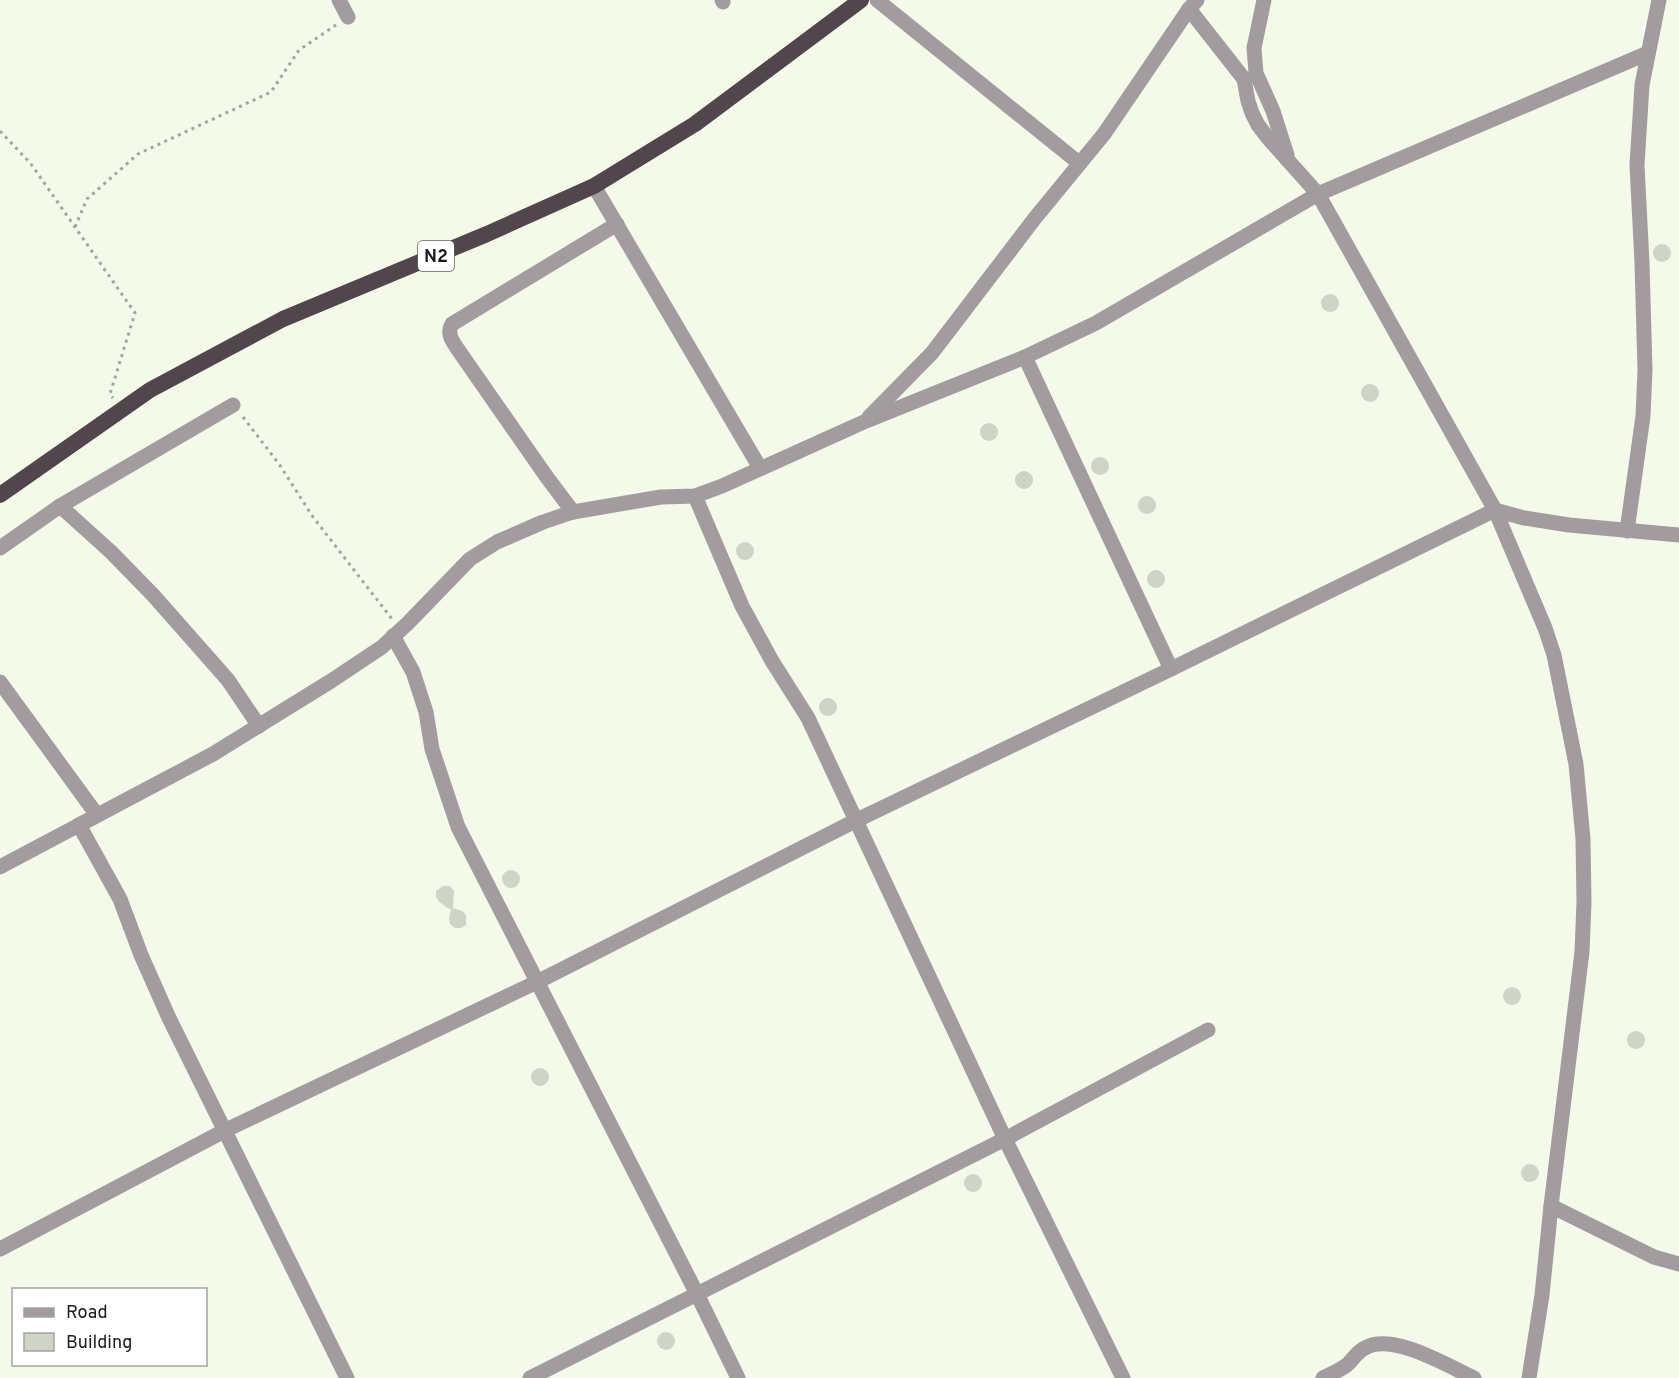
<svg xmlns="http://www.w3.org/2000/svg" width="1679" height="1378" font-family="Overpass,sans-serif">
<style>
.building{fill:#cfd4c6}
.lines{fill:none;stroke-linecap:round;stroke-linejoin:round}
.path{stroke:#a2a69b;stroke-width:3;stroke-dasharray:3 4.5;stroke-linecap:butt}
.minor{stroke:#a29c9f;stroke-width:15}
.tertiary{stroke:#a29c9f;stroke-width:15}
.trunk{stroke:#52464d;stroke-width:16}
.labels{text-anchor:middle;stroke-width:4.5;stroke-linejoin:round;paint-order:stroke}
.shield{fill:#fff;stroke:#5e5f5c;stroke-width:1.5}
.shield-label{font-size:18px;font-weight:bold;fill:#191b16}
</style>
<rect width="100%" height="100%" fill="#f4f9ea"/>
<g class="building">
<circle cx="1662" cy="253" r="9"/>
<circle cx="1330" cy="303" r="9"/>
<circle cx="1370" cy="393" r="9"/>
<circle cx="989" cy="432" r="9"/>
<circle cx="1100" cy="466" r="9"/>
<circle cx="1024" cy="480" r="9"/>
<circle cx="1147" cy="505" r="9"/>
<circle cx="745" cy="551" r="9"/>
<circle cx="1156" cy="579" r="9"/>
<circle cx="828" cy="707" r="9"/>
<circle cx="511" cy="879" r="9"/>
<polygon points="443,886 450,886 454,891 453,908 462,911 466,915 466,925 461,928 455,928 450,924 449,918 451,910 439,902 436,897 436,891"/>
<circle cx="1512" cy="996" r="9"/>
<circle cx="1636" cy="1040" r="9"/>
<circle cx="540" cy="1077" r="9"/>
<circle cx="1530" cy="1173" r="9"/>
<circle cx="973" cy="1183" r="9"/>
<circle cx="666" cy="1341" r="9"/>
</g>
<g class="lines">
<g class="path">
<polyline points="0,131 31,164 135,313 110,394 113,398"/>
<polyline points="75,227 87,199 138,154 271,92 299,50 336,25"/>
<polyline points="243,417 279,464 313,517 392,619"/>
</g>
<g class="minor">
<polyline points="339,0 348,17"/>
<polyline points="722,0 723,2"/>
<polyline points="877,0 1079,163"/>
<polyline points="1264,0 1254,48 1256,73 1273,111 1287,155"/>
<polyline points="1189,9 1244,79 1248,101 1252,113 1258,125 1268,138 1318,194 1495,510 1545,628 1554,655 1576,764 1583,839 1584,902 1582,952 1551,1206 1542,1295 1529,1378"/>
<polyline points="594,186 760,468"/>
<polyline points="1025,357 1171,669"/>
<polyline points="869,417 932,353 1035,218 1104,134 1189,9 1197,0"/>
<polyline points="695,496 742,606 772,661 808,718 1005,1139 1123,1378"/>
<polyline points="60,506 111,552 153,595 228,680 259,726"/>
<path d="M573 512 546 476 459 351C453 342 446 334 452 324L617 224"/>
<polyline points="1627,531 1643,416 1645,370 1642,263 1637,165 1642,85 1659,0"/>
<polyline points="0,548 60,506 233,405"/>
<polyline points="393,636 413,672 426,712 432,749 458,827 697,1294 738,1378"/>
<polyline points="0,682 97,815"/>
<polyline points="79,825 213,754 331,681 382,647 408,623 470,559 497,542 543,522 573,512 661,497 695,496 722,486 866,421 1025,357 1096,323 1318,194 1648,53"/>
<polyline points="1551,1206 1654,1257 1679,1264"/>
<polyline points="0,1249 226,1130 537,982 855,821 1171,669 1495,510 1524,518 1569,525 1679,535"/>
<polyline points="530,1378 1005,1139 1208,1030"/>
<path d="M1323 1378C1331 1374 1341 1370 1348 1364 1353 1359 1358 1351 1365 1348 1392 1332 1448 1366 1474 1378"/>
</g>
<polyline class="tertiary" points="0,867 79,825 120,899 141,955 169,1018 347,1378"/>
<polyline class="trunk" points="0,495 150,390 283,319 487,234 594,186 695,124 861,0"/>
</g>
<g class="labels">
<rect class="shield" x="418" y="241" width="36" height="30" rx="4.5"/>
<g class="shield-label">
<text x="436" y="262">N2</text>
</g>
</g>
<rect x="12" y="1288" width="195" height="78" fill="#ffffff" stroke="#a3a4a2" stroke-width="1.5"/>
<rect x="24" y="1308" width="30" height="9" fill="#a29c9f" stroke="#a3a4a2" stroke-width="1.5"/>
<text x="66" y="1318" font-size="18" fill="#191b16">Road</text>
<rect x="24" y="1333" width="30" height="18" fill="#cfd4c6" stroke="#a3a4a2" stroke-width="1.5"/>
<text x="66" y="1348" font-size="18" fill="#191b16">Building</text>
</svg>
